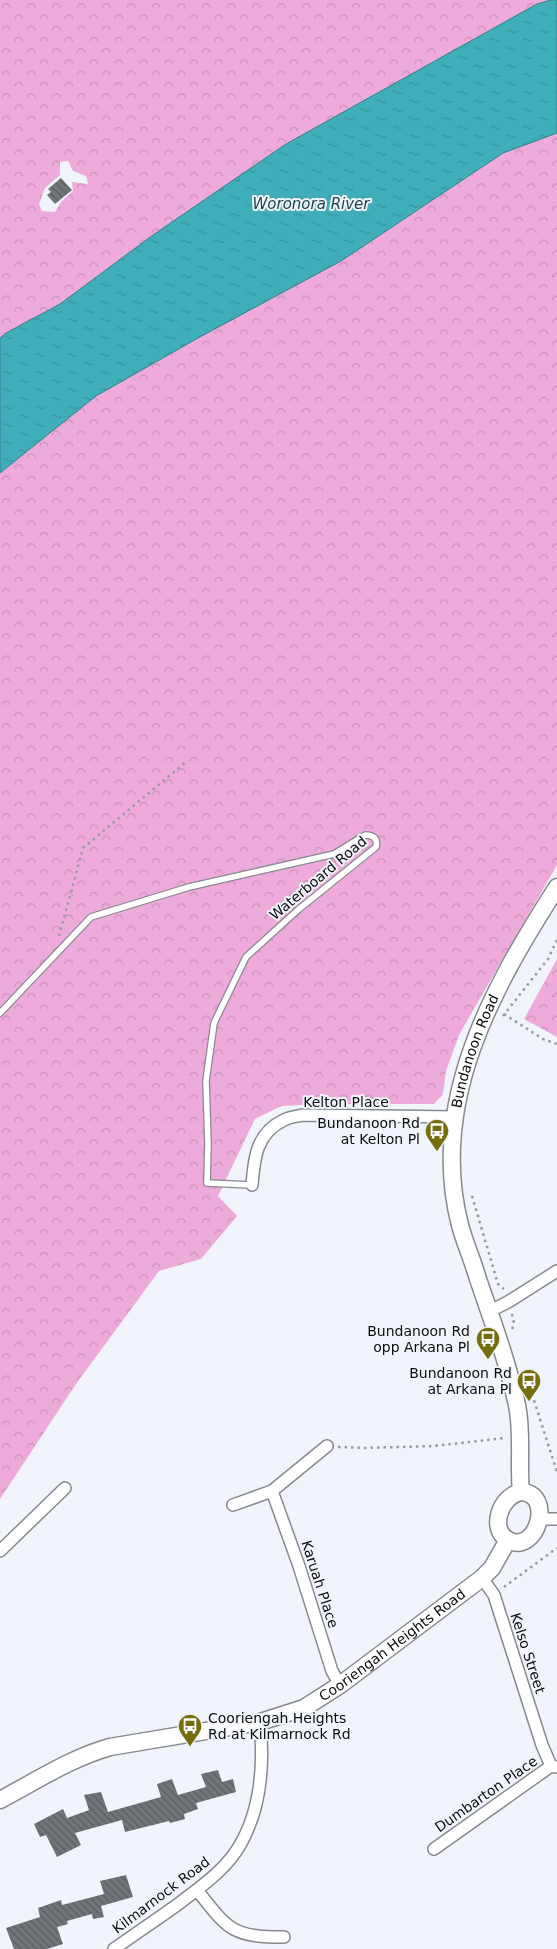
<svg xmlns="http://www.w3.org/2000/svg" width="557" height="1949" font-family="'DejaVu Sans',sans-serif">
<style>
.forest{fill:url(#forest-crowns);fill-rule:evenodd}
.water{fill:url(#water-ripples);stroke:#307e86}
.building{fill:url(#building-back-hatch)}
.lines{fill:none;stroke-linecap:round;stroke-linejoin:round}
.lane-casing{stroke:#87898f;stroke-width:8}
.street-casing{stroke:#87898f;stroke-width:14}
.secondary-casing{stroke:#87898f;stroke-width:19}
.path{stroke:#989a9f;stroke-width:2.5;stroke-dasharray:2.5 4;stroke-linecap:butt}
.lane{stroke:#fff;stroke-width:5.5}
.street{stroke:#fff;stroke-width:11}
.secondary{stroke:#fff;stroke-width:16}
.labels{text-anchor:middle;stroke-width:4;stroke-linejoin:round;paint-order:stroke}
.street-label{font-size:14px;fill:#0c0d0f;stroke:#f2f4fb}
.poi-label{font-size:14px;fill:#0c0d0f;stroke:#f2f4fb;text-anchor:end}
.water-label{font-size:15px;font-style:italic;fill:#14454a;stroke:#f2f4fb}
</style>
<defs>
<pattern id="forest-crowns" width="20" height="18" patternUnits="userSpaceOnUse" patternTransform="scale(1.25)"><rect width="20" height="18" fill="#eeaada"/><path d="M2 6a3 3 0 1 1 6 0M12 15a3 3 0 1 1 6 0" fill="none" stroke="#cb91ba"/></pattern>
<pattern id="water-ripples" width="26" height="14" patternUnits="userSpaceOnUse" patternTransform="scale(1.25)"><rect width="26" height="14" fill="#3faeb9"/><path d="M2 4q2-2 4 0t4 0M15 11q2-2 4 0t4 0" fill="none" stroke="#36949e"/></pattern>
<pattern id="building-back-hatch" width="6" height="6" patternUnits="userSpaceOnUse" patternTransform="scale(1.25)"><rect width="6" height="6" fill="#6f7579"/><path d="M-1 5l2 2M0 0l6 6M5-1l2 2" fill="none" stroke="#5a5e62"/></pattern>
</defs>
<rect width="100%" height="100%" fill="#f2f4fb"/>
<g class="forest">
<path d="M0 0H551L537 4 286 144 153 235 60 304 6 333 0 338ZM68 161 73 171 86 176 88 184 72 182 73 191 61 202 55 212 42 211 39 204 45 188 60 175V162Z"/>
<polygon points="557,133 557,865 459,1035 446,1071 443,1094 434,1104 321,1104 281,1106 255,1119 218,1196 237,1216 201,1259 159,1271 76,1384 0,1499 0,473 96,396 198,338 341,261 503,153"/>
<polygon points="557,959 557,1037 524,1019"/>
</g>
<polygon class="water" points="551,0 557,0 557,133 503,153 341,261 198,338 96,396 0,473 0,338 6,333 60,304 153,235 286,144 537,4"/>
<g class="building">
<polygon points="61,178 72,190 55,204 47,195 51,192 48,189"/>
<polygon points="218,1770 222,1782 233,1779 236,1792 196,1803 198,1809 184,1814 185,1819 170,1823 169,1821 125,1832 122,1820 75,1833 81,1845 57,1857 46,1835 40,1837 34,1824 63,1809 67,1818 89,1810 84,1795 101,1792 108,1812 161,1797 157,1784 172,1779 178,1795 206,1787 201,1774"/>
<polygon points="126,1875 133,1897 101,1906 104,1917 93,1919 92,1914 67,1921 68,1924 57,1927 63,1944 47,1949 14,1949 6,1928 40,1917 38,1908 61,1900 62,1905 104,1894 100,1881"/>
</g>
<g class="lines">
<defs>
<path id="lane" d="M0 1013 91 917 189 887 334 854 365 835C374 835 378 839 376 847L299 909 246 957 214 1023 206 1081 208 1144 207 1183 252 1185"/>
<g id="street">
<path d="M252 1185C254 1159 256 1133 284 1120 289 1117 297 1116 303 1115L455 1117"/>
<polyline points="488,1312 508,1302 557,1271"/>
<polyline points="272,1491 299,1566 332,1671 340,1685"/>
<polyline points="233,1505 272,1491 327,1446"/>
<polyline points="539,1519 557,1519"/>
<polyline points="0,1551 65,1488"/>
<polyline points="482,1578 494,1595 542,1745 551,1766"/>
<polyline points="434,1849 551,1766 557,1767"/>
<path d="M197 1890C228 1929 231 1937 284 1937"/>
<path d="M114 1949C135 1934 156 1920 177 1905 200 1887 225 1871 240 1845 261 1809 264 1763 260 1722"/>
</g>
<g id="secondary">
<path id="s1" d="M521 1492C518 1463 523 1434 517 1405 508 1363 492 1320 478 1279 473 1261 465 1244 460 1225 428 1102 493 987 557 887"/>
<path d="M521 1492C555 1493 537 1556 508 1540 489 1529 500 1496 521 1492Z"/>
<path id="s2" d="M0 1800C36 1781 71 1758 110 1747L260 1722 304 1708 340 1685 482 1578 492 1568 508 1540"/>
</g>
</defs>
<use href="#lane" class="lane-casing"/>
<use href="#street" class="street-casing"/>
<use href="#secondary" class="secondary-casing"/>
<g class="path">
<polyline points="59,936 83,848 186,762"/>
<polyline points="504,1014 543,1039 557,1044"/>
<polyline points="503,1016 548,959 557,940"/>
<polyline points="472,1196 498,1284 504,1289"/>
<polyline points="512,1314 514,1323 512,1330"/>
<polyline points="530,1388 557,1472"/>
<polyline points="338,1447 364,1448 434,1446 505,1438"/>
<polyline points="504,1587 557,1548"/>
</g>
<use href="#lane" class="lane"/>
<use href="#street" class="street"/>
<use href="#secondary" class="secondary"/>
</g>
<defs>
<symbol id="bus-pin" viewBox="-11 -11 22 30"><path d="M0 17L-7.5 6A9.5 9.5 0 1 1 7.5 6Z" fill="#766e0d" stroke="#f2f4fb"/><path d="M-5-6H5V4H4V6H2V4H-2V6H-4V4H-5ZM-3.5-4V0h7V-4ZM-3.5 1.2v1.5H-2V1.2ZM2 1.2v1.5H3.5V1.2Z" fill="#fff"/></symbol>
</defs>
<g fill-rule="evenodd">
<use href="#bus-pin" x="423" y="1117" width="28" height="38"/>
<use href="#bus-pin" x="474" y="1325" width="28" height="38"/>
<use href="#bus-pin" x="515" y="1367" width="28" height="38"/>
<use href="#bus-pin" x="176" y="1712" width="28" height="38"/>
</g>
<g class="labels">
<g class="street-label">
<text transform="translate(318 878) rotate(-40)" y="5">Waterboard Road</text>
<text dy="5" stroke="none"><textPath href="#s1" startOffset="454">Bundanoon Road</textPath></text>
<text x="346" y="1107">Kelton Place</text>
<text transform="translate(320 1584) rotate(72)" y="5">Karuah Place</text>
<text dy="5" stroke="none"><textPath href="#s2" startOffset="429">Cooriengah Heights Road</textPath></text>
<text transform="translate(528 1653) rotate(72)" y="5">Kelso Street</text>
<text transform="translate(486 1794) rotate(-35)" y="5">Dumbarton Place</text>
<text transform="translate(161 1895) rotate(-37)" y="5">Kilmarnock Road</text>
</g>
<g class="poi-label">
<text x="420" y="1128">Bundanoon Rd<tspan x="420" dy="16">at Kelton Pl</tspan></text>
<text x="470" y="1336">Bundanoon Rd<tspan x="470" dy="16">opp Arkana Pl</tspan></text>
<text x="512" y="1378">Bundanoon Rd<tspan x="512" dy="16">at Arkana Pl</tspan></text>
<text x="208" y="1723" text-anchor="start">Cooriengah Heights<tspan x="208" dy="16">Rd at Kilmarnock Rd</tspan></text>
</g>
<g class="water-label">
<text x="311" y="209">Woronora River</text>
</g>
</g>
</svg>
